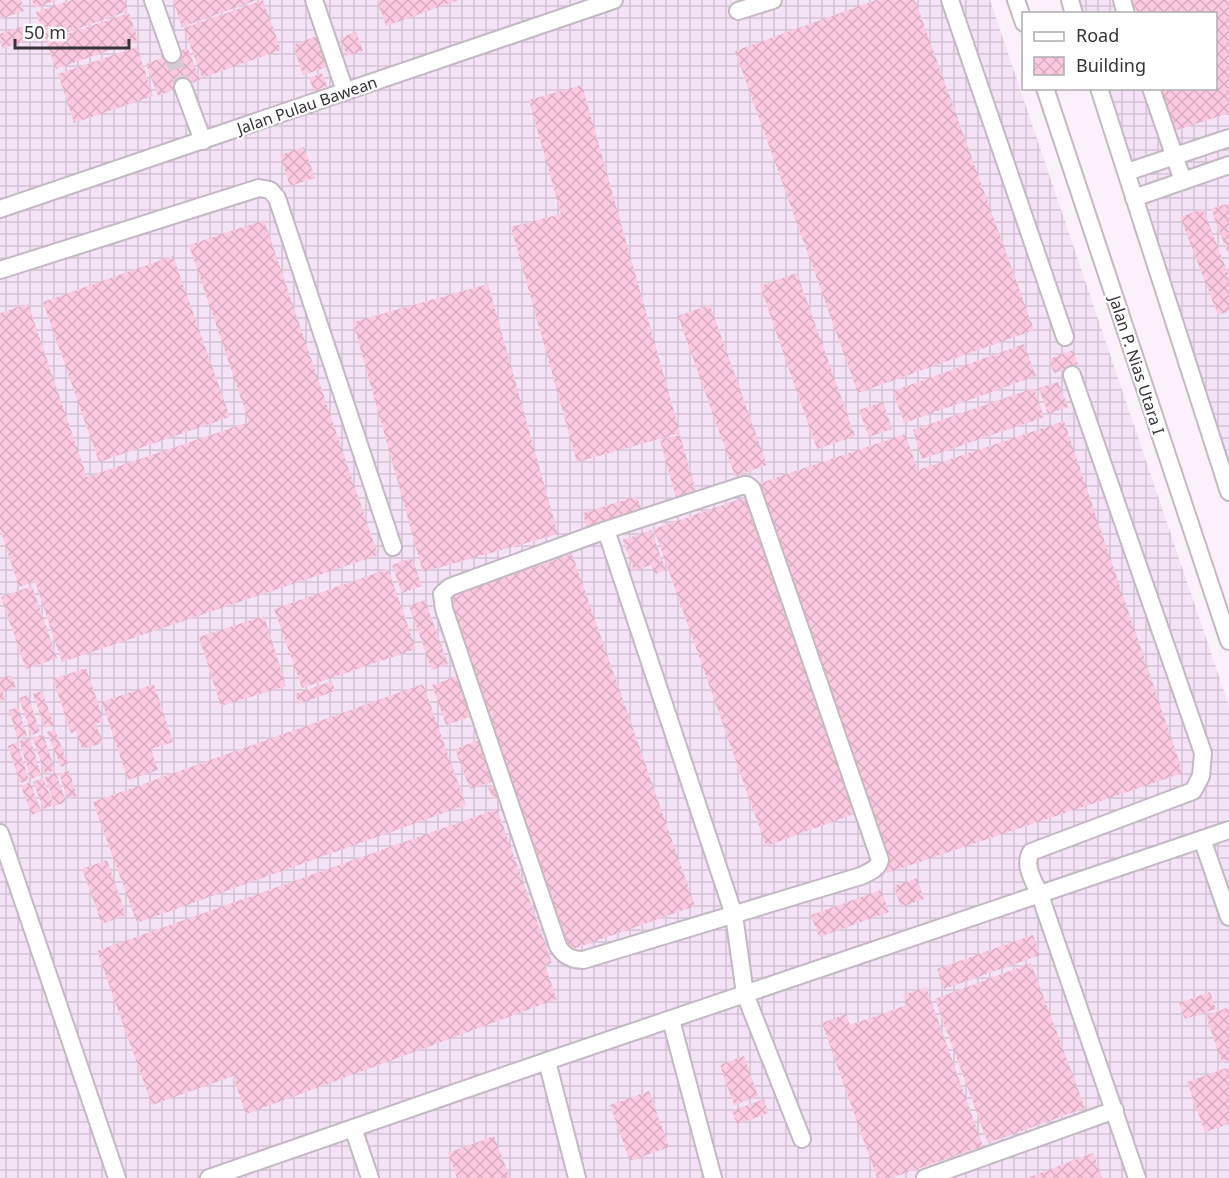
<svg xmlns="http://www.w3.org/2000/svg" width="1229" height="1178" font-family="'Noto Sans',sans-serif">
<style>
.industrial{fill:url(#industrial-grid)}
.building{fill:url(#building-cross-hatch)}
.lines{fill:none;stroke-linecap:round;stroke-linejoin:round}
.minor-tunnel{stroke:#d5cad6;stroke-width:16;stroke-dasharray:16 8;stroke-linecap:butt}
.minor-casing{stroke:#c3b8c4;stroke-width:20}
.minor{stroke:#fff;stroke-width:16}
.labels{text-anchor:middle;stroke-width:4.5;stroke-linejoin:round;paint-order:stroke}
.street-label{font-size:16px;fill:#373338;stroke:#fff}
</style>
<defs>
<pattern id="industrial-grid" width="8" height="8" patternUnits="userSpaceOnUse" patternTransform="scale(1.5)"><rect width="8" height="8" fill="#f4e2f6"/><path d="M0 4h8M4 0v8" fill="none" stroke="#d2c2d4"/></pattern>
<pattern id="building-cross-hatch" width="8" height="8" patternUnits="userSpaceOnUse" patternTransform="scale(1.5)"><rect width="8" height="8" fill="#fcc9e0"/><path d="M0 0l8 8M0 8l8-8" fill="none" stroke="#d9adc1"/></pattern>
</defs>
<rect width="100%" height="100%" fill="#fcf0fd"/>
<g class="industrial">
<polygon points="0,0 990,0 1229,706 1229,1178 0,1178"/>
<polygon points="1077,0 1229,0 1229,463 1106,89 1216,88 1216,14 1081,13"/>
</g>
<g class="building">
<polygon points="0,0 21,0 24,11 0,19"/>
<polygon points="32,0 57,0 35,8"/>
<polygon points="72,0 124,0 128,11 46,40 36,12"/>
<polygon points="173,0 257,0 182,27"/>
<polygon points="263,0 281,50 202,78 184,28"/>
<polygon points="323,0 345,59 337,61 317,2"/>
<polygon points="377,0 458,0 386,26"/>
<polygon points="876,0 915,0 1034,330 858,393 735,51"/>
<polygon points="1133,0 1229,0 1229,113 1174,131 1161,88 1216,88 1216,14 1137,14"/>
<polygon points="129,13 138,40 56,69 46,41"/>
<polygon points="28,25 33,38 2,49 0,34"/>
<polygon points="356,32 363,51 347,56 340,38"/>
<polygon points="317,36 327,67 303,75 293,45"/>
<polygon points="137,47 153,96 74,123 58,74"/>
<polygon points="188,48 200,80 158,96 146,64"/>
<polygon points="322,73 327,86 314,91 309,78"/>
<polygon points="582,85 680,433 577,462 511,227 561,214 529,100"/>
<polygon points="304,147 315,178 290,186 280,155"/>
<polygon points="1229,203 1229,256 1211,209"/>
<polygon points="1203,209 1229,276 1229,311 1218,315 1180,217"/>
<polygon points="264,220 378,555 62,662 35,581 19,587 0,529 0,313 28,304 87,477 249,422 189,245"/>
<polygon points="173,256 230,417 99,462 43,302"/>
<polygon points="797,273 855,436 817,449 760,286"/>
<polygon points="488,284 558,534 423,572 353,322"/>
<polygon points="710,305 767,465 735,476 678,316"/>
<polygon points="1024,344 1036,376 904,423 893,391"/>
<polygon points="1073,350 1078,364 1054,373 1049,359"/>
<polygon points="1058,382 1068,407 1048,414 1039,388"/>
<polygon points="1034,388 1044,417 922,459 913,430"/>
<polygon points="883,402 892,429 869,437 859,410"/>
<polygon points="1064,421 1183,773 887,873 755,485 905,434 918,470"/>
<polygon points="680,435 697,495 677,501 660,440"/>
<polygon points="637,496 643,515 588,532 583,513"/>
<polygon points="746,497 857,813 766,846 654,529"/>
<polygon points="651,530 666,570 655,574 651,565 634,571 623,540"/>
<polygon points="572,554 695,906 570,950 447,598"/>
<polygon points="412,558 422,586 402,593 392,565"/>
<polygon points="388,569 416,649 302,688 274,609"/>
<polygon points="32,586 57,658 26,669 1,597"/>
<polygon points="425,600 448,664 432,670 409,606"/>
<polygon points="264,616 286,686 221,706 199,637"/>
<polygon points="86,668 104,721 96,724 103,743 82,749 76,731 71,733 53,679"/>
<polygon points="11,675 16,687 3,692 6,699 0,701 0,679"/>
<polygon points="458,676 472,716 446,725 432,685"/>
<polygon points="332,681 335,691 299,704 295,694"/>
<polygon points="154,684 173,742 151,749 158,770 128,780 102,702"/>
<polygon points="423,684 466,805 137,923 93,802"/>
<polygon points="42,691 54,725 45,728 33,694"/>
<polygon points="28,695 40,732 32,735 19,698"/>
<polygon points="18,707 27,736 18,739 9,710"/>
<polygon points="55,730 68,764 61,767 47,732"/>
<polygon points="43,734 55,770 45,774 33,738"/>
<polygon points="30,738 41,775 31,779 19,741"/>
<polygon points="482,739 497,780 470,789 455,749"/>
<polygon points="17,742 29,780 20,783 8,746"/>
<polygon points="69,771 77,796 68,799 59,774"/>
<polygon points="56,773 66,802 55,806 45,777"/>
<polygon points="43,778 54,805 44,809 33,782"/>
<polygon points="30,782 41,811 32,815 21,786"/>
<polygon points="500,783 504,795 493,799 488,787"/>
<polygon points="497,809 552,963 545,966 557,999 246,1114 233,1076 152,1105 97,951"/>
<polygon points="107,860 126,915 102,924 82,869"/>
<polygon points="917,878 924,899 901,907 894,886"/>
<polygon points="881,890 889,912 819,937 811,915"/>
<polygon points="1033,935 1040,955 944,989 937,969"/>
<polygon points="1031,963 1085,1108 988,1143 935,999"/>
<polygon points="926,987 983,1146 891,1178 877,1178 822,1023 846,1014 850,1025 907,1005 903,995"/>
<polygon points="1210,992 1216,1009 1185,1019 1179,1003"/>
<polygon points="1229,1007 1229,1060 1222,1063 1206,1016"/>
<polygon points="744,1056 758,1096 734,1105 720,1065"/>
<polygon points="1229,1067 1229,1124 1205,1132 1187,1082"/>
<polygon points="649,1091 669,1147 630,1161 610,1105"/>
<polygon points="764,1099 768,1113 737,1124 732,1111"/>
<polygon points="494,1136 510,1178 457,1178 448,1153"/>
<polygon points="1093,1153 1102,1178 1027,1178"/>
</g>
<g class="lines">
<polyline class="minor-tunnel" points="172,54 183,87"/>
<defs>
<g id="minor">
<polyline points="153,0 172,54"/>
<polyline points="314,0 345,91"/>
<polyline points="950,0 1065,337"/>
<polyline points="1016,0 1024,23"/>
<polyline points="1070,0 1074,14"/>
<polyline points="1122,0 1126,14"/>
<polyline points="738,11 773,0"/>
<polyline points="183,87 203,141"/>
<polyline points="1045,88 1229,641"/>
<polyline points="1099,88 1229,492"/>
<polyline points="1151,88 1183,181"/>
<polyline points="1127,172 1229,138"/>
<polyline points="1134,198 1229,165"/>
<polyline points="0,209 614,0"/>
<polyline points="0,270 259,188 270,190 277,198 393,547"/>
<path d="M1072 375 1203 753 1201 776 1193 791 1031 852C1023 866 1034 881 1040 895L1137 1178"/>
<path d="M606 530 744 485H747L752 489 880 860C878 869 869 872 861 876L583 960C571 960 564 956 558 946L444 609 442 594 450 587 606 530 734 915 745 994 802 1139"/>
<polyline points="0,833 117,1178"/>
<polyline points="1202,839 1229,917"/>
<polyline points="671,1020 713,1178"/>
<polyline points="547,1061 577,1178"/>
<polyline points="353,1128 370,1178"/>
<polyline points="209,1178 547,1061 1229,830"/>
<polyline points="925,1178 1115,1110"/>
</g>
</defs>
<use href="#minor" class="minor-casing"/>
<use href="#minor" class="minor"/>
</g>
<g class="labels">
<g class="street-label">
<text transform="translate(307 105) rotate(-19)" y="6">Jalan Pulau Bawean</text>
<text transform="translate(1137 365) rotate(72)" y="6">Jalan P. Nias Utara I</text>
</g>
</g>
<rect x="1022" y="12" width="195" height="78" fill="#ffffff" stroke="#afadaf" stroke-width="1.5"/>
<rect x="1034" y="32" width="30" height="9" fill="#ffffff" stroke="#afadaf" stroke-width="1.5"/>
<text x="1076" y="42" font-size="18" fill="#373338">Road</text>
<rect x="1034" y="57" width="30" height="18" fill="url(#building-cross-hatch)" stroke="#afadaf" stroke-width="1.5"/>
<text x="1076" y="72" font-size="18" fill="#373338">Building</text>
<path d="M15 39v9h114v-9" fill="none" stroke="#373338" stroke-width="3"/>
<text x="24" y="39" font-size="18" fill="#373338" stroke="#ffffff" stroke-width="4.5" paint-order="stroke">50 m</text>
</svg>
